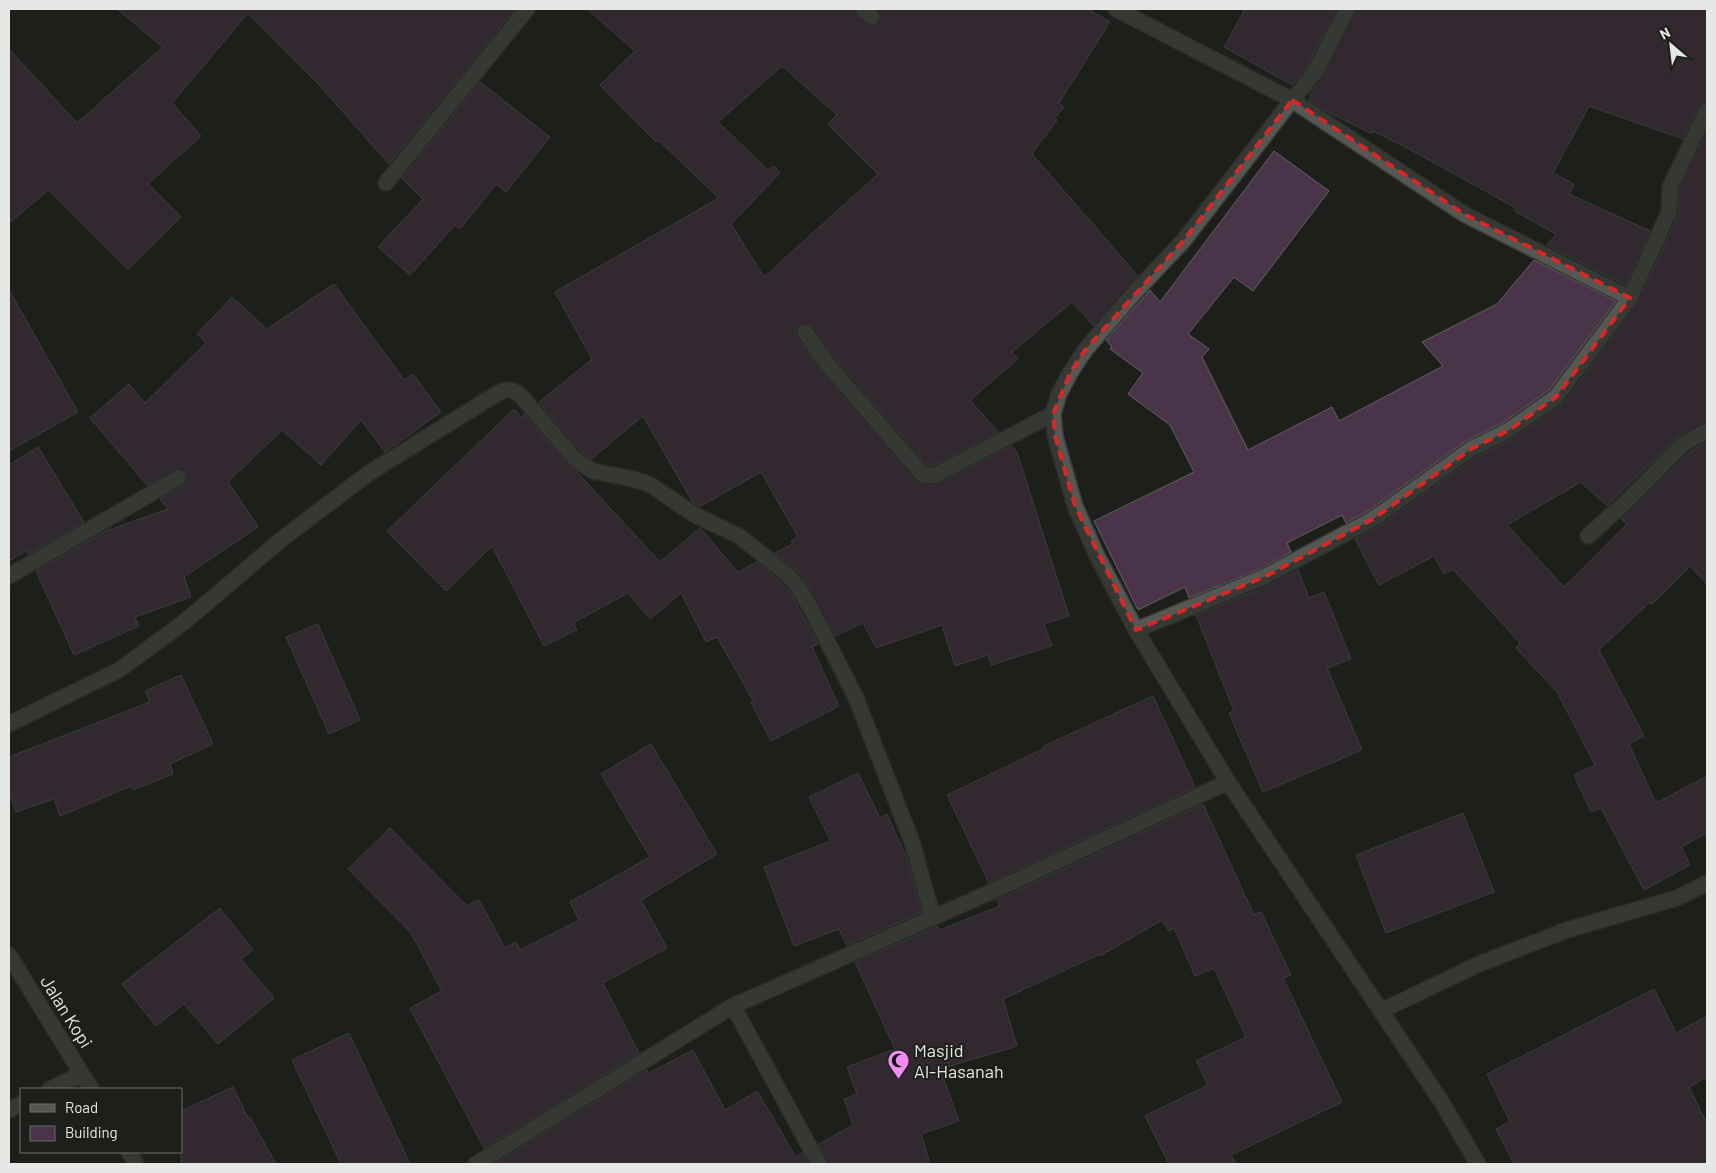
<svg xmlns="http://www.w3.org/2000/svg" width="1716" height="1173" font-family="Barlow,sans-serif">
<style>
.building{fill:#493449;stroke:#646064;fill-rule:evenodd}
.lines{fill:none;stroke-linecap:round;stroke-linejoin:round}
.minor-casing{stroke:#383a37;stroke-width:18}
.minor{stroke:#545752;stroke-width:15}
.marked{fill:none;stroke:#d62828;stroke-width:4;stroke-dasharray:10 6;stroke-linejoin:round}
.labels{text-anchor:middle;stroke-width:4;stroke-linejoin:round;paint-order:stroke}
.street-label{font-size:18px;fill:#e6e8e5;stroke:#1d1f1b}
.poi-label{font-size:18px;fill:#e6e8e5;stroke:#1d1f1b;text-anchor:start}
</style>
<rect width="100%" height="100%" fill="#1d1f1b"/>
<g class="building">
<polygon points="117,9 515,9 389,164 321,87 248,13 172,103 201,136 148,184 181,217 128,269 49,190 9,223 9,49 77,123 163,47"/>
<path d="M587 9H854L857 16 871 26H875L881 19V14L877 9H1088L1110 22 1059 103 1064 107 1055 118 1057 120 1032 154 1138 276 1094 326 1072 302 1012 352 1018 359 970 400 998 432 932 466H928L835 359 812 326 804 323 799 325 796 332 797 337 821 371 920 484 939 483 1011 446 1017 452 1069 616 1044 624 1052 646 991 665 988 655 955 666 942 625 876 648 863 623 835 636 807 584 794 568 775 553 793 544 791 541 798 537 761 472 699 507 692 501 643 416 591 459 580 451 539 402 592 359 555 292 719 198 658 140 656 142 600 85 635 51ZM782 66 837 115 828 124 878 174 764 277 731 224 780 173 774 166 768 170 718 122Z"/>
<polygon points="1245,9 1337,9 1306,69 1292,85 1224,47"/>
<polygon points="1356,9 1707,9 1707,101 1702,102 1699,106 1683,139 1589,106 1553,173 1574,184 1569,194 1650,231 1626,285 1547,245 1556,234 1514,211 1516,208 1409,149 1373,131 1372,134 1326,111 1309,100 1311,95 1309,94 1322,78"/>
<polygon points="480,82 550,137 506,192 496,184 460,229 455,225 410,275 378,247 423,199 402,178"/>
<polygon points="1707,131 1707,422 1676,438 1607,506 1581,482 1507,525 1564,587 1627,524 1621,519 1688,453 1707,442 1707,584 1690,566 1652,604 1650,602 1599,650 1644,736 1629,744 1655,801 1658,802 1707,776 1707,833 1681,847 1690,865 1644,890 1601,808 1591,812 1574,775 1595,765 1557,692 1516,648 1520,643 1453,569 1444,574 1434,556 1379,585 1355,539 1378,527 1476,457 1514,438 1564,403 1638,302 1678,216 1679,189"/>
<polygon points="1274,151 1329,191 1253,291 1234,277 1188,334 1209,349 1202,357 1248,450 1332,407 1339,421 1443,366 1422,342 1497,304 1534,260 1616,301 1549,390 1504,422 1466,441 1368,511 1346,523 1342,515 1287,543 1291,552 1260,569 1189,598 1185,587 1138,610 1094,521 1194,472 1170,425 1128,394 1143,373 1110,349 1112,347 1106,340 1150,290 1160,302"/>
<polygon points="334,284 404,380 413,374 441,412 385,452 361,420 321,465 282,430 228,482 258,527 184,577 191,597 135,617 139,626 74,655 36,571 106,531 168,509 160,499 183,486 187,478 186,473 178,469 147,485 90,418 129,384 145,403 206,343 197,334 232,297 267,329"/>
<polygon points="9,290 78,412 9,451"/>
<polygon points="514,409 521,417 524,414 567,464 576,471 660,562 700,528 738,572 757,562 781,582 792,595 818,644 812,647 839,706 771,741 751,703 754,702 717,637 706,642 681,593 650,619 628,593 573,623 577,630 544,646 492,546 446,591 387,531"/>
<polygon points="38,447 84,522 28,554 27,550 9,561 9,465"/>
<polygon points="1298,570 1309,598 1324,592 1351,659 1327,668 1362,750 1263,792 1229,713 1234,711 1196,615 1268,586"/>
<polygon points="318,624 360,720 329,734 286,637"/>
<polygon points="181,675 213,744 170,764 173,774 133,790 131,786 60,816 54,799 16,812 9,793 9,757 150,702 145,691"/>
<polygon points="1153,696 1195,787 989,883 947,795 1045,748 1044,746"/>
<polygon points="651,744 717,854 641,900 667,948 603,983 639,1053 484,1148 410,1008 442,991 411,933 348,869 390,828 467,906 479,900 505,948 516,942 520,950 579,920 570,902 650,857 601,774"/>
<polygon points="858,773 880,818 887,814 906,856 922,912 847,945 839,929 794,946 764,867 831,841 809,797"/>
<polygon points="1203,804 1254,915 1261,912 1291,975 1283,978 1342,1102 1231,1155 1236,1164 1169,1164 1145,1116 1208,1085 1196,1061 1246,1037 1214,968 1195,976 1174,928 1169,931 1162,920 1100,956 1100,954 1003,999 1017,1046 940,1069 959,1121 921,1134 930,1164 828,1164 819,1144 853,1125 844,1099 857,1094 847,1067 895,1049 855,962 938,926 940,930 1000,906 997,900"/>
<polygon points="1463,813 1494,892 1386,933 1356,855"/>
<polygon points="220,908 253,950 241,959 274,998 218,1044 184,1004 156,1026 122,984"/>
<polygon points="1654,989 1676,1033 1707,1016 1707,1077 1689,1087 1707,1124 1707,1164 1514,1164 1496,1129 1510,1122 1487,1074"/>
<polygon points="349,1033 410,1164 341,1164 292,1060"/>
<polygon points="693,1050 725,1110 757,1091 796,1157 802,1153 808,1164 494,1164 647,1070 649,1073"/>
<polygon points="233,1087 248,1118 250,1117 276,1164 181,1164 181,1111"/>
</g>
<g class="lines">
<defs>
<g id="minor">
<polyline points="863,9 872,17"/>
<polyline points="1116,9 1292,100 1184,240 1135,292 1085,350 1070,373 1059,394 1053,414 1055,436 1075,506 1097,556 1136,630 1228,782 1441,1101 1478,1164"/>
<polyline points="1347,9 1314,74 1292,100 1464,214 1630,298"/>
<polyline points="386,183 527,9"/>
<polyline points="805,332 828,365 924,476 935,475 1053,414"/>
<polyline points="1588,536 1628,500 1682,445 1707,431"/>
<polyline points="9,576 178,478"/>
<polyline points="1136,630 1264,577 1373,519 1471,449 1509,430 1556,397 1630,298 1669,212 1670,187 1707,110"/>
<path d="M9 724 119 670 183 623 282 539 369 473 498 393C508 388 514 389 522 397L574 458 592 471 633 479 649 484 695 515 739 536 788 575 800 590 811 609 856 698 912 842 933 918"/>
<polyline points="9,955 91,1089"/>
<polyline points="733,1006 819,1164"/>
<polyline points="1381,1011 1479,964 1567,930 1677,898 1707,883"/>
<polyline points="50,1089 82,1074"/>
<polyline points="9,1110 21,1104"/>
<polyline points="129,1152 136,1164"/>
<polyline points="476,1164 733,1006 1000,888 1228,782"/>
</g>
</defs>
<use href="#minor" class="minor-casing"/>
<use href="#minor" class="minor"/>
</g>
<path d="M0 0H1716V1173H0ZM1292 100 1464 214 1630 298 1556 397 1509 430 1471 449 1373 519 1264 577 1136 630 1075 506 1055 436 1053 414 1070 373 1085 350 1184 240Z" fill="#1d1f1b" fill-opacity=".55" fill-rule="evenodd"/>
<path class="marked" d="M1292 100 1464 214 1630 298 1556 397 1509 430 1471 449 1373 519 1264 577 1136 630 1075 506 1055 436 1053 414 1070 373 1085 350 1184 240Z"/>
<defs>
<symbol id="mosque-pin" viewBox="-11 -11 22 30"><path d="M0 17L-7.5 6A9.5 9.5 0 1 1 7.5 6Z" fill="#f28af3" stroke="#1d1f1b"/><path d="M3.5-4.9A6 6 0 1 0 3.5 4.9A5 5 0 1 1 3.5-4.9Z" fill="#111"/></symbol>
</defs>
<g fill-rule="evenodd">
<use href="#mosque-pin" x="886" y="1048" width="25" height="34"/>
</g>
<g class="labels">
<g class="street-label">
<text transform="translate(66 1012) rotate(58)" y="6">Jalan Kopi</text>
</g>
<g class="poi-label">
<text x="914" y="1057">Masjid<tspan x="914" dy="21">Al-Hasanah</tspan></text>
</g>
</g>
<rect width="1716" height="1173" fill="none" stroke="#e6e8e5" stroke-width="20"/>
<rect x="20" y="1088" width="162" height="65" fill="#1d1f1b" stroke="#6d6f6c"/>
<rect x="30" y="1104" width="25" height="8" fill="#545752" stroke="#6d6f6c"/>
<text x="65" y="1113" font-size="15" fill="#e6e8e5">Road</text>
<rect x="30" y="1126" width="25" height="15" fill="#493449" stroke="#6d6f6c"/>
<text x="65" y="1138" font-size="15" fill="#e6e8e5">Building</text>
<g transform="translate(1671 45) rotate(332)" stroke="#1d1f1b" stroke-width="4" paint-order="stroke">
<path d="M0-4L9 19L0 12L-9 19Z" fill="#e6e8e5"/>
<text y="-8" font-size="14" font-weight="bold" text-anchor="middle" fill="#e6e8e5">N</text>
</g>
</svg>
